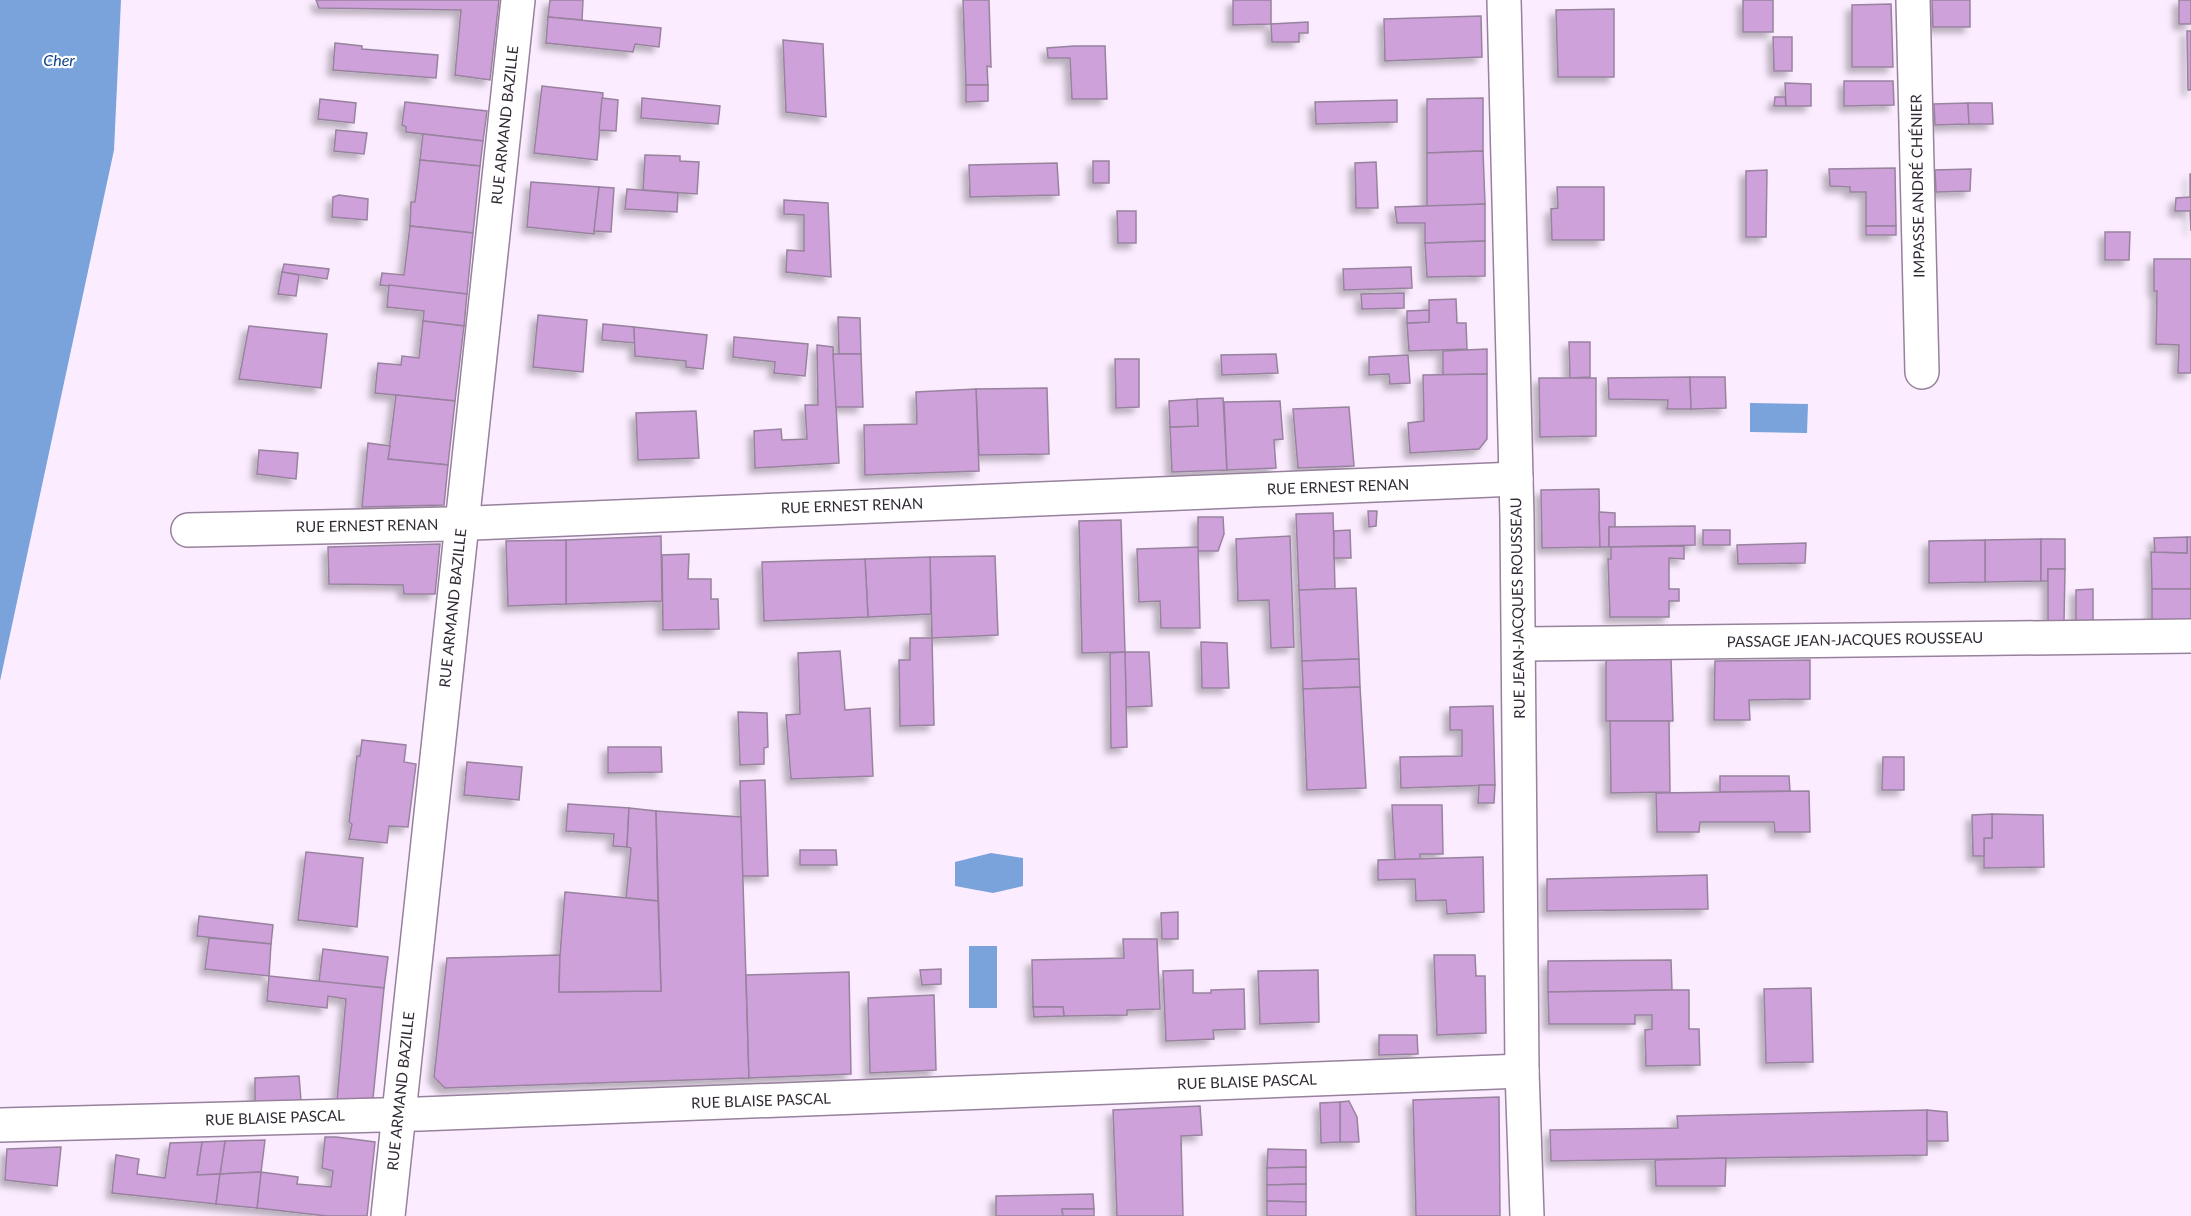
<svg xmlns="http://www.w3.org/2000/svg" width="2191" height="1216" font-family="Lato,sans-serif">
<style>
.water{fill:#7aa2db}
.building{fill:#cfa1db;stroke:#98839e;stroke-width:1.5;filter:url(#shadow)}
.lines{fill:none;stroke-linecap:round;stroke-linejoin:round}
.minor-casing{stroke:#97819d;stroke-width:36}
.minor{stroke:#fff;stroke-width:33}
.labels{text-anchor:middle;stroke-width:4.5;stroke-linejoin:round;paint-order:stroke}
.street-label{font-size:15px;fill:#322a35;stroke:#fff}
.water-label{font-size:16px;font-style:italic;fill:#0f4386;stroke:#fff}
</style>
<defs>
<filter id="shadow"><feDropShadow dx="-5.5" dy="5.5" stdDeviation="3" flood-color="#0004"/></filter>
</defs>
<rect width="100%" height="100%" fill="#fbedff"/>
<g class="water">
<polygon points="0,0 121,0 114,150 0,681"/>
<polygon points="1750,403 1808,404 1807,433 1750,432"/>
<polygon points="991,853 1023,858 1023,886 993,893 955,886 955,862"/>
<rect x="969" y="946" width="28" height="62"/>
</g>
<g class="building">
<polygon points="316,0 499,0 490,80 455,75 461,10 319,8"/>
<polygon points="550,0 583,0 582,20 548,17"/>
<polygon points="963,0 989,0 991,67 987,66 988,85 966,85"/>
<polygon points="1233,0 1271,0 1271,24 1233,25"/>
<rect x="1743" y="0" width="30" height="32"/>
<polygon points="1932,0 1970,0 1970,27 1933,27"/>
<rect x="2179" y="0" width="12" height="24"/>
<polygon points="1891,4 1893,67 1852,67 1852,5"/>
<polygon points="1614,9 1614,77 1558,77 1556,10"/>
<polygon points="1481,16 1482,57 1385,61 1384,19"/>
<polygon points="548,17 661,28 659,47 635,44 633,52 546,43"/>
<polygon points="1308,22 1308,33 1299,33 1299,42 1272,42 1271,24"/>
<polygon points="2187,31 2191,31 2191,90 2188,90"/>
<polygon points="1773,37 1792,37 1792,71 1774,71"/>
<polygon points="783,40 823,44 826,117 786,112"/>
<polygon points="335,43 362,46 362,49 438,55 436,78 333,70"/>
<polygon points="1074,46 1105,46 1107,99 1072,99 1070,58 1048,58 1047,48"/>
<polygon points="1844,81 1893,81 1894,105 1844,106"/>
<polygon points="1785,83 1811,84 1811,106 1786,106"/>
<polygon points="966,85 988,85 988,101 966,102"/>
<polygon points="542,86 603,93 597,160 534,153"/>
<polygon points="1775,97 1785,97 1786,106 1774,106"/>
<polygon points="602,98 618,100 616,131 599,130"/>
<polygon points="642,98 720,106 718,124 641,118"/>
<polygon points="1483,98 1483,151 1427,153 1427,99"/>
<polygon points="320,99 356,103 354,123 318,119"/>
<polygon points="1397,100 1397,122 1316,124 1315,102"/>
<polygon points="405,102 487,111 483,141 406,132 406,127 402,125"/>
<polygon points="1968,103 1969,124 1935,125 1934,104"/>
<polygon points="1968,103 1992,103 1993,124 1969,124"/>
<polygon points="336,130 367,133 364,154 334,151"/>
<polygon points="423,134 483,141 480,166 420,160"/>
<polygon points="1483,151 1485,204 1427,207 1427,153"/>
<polygon points="645,155 680,156 680,161 699,162 697,194 643,190"/>
<polygon points="420,160 480,166 473,233 410,226 411,202 415,202"/>
<rect x="1093" y="161" width="16" height="22"/>
<polygon points="1376,162 1378,208 1356,208 1355,163"/>
<polygon points="1057,163 1059,195 970,197 969,165"/>
<polygon points="1895,168 1896,226 1866,226 1866,192 1850,192 1850,187 1830,186 1829,169"/>
<polygon points="1971,169 1970,191 1936,192 1935,170"/>
<polygon points="1767,170 1766,237 1746,237 1746,171"/>
<polygon points="2190,174 2191,174 2191,231 2190,211 2175,211 2176,198 2190,197"/>
<polygon points="531,182 599,187 594,234 527,227"/>
<polygon points="599,187 614,188 611,232 594,231"/>
<polygon points="1557,187 1604,187 1604,240 1552,240 1551,209 1558,208"/>
<polygon points="627,189 678,193 677,212 625,209"/>
<polygon points="339,195 368,199 367,220 332,217 333,197"/>
<polygon points="784,200 828,203 831,277 786,272 787,250 804,251 804,215 784,214"/>
<polygon points="1485,204 1485,241 1425,243 1425,223 1397,223 1395,207"/>
<polygon points="1117,211 1136,211 1136,243 1118,243"/>
<polygon points="410,226 473,233 467,294 380,285 382,273 404,275"/>
<rect x="1866" y="226" width="30" height="9"/>
<polygon points="2105,232 2130,232 2129,260 2105,260"/>
<polygon points="1485,241 1485,276 1427,277 1425,243"/>
<polygon points="2154,259 2191,259 2191,373 2178,373 2179,345 2156,344 2157,291 2154,291"/>
<polygon points="284,264 329,269 327,279 282,272"/>
<polygon points="1411,267 1412,288 1344,290 1343,269"/>
<polygon points="282,272 299,275 296,296 278,294"/>
<polygon points="389,285 467,294 464,326 423,321 424,311 387,307"/>
<polygon points="1404,293 1404,308 1362,309 1361,294"/>
<polygon points="1456,299 1457,323 1466,323 1467,349 1409,351 1407,323 1429,322 1429,300"/>
<polygon points="1429,310 1429,322 1407,323 1407,311"/>
<polygon points="538,315 587,320 583,372 533,367"/>
<polygon points="838,317 860,318 861,354 839,354"/>
<polygon points="423,321 464,326 455,401 375,393 378,363 401,365 402,356 419,358"/>
<polygon points="603,324 634,327 635,343 602,340"/>
<polygon points="249,326 327,334 321,388 239,379"/>
<polygon points="634,327 707,335 703,369 686,367 686,361 635,356"/>
<polygon points="734,337 808,344 805,376 774,373 775,362 733,357"/>
<polygon points="1569,342 1590,342 1590,377 1570,378"/>
<polygon points="817,345 833,347 839,463 755,468 754,431 781,429 782,440 807,439 805,405 818,405"/>
<polygon points="1487,349 1487,374 1443,375 1443,351"/>
<polygon points="833,354 861,354 863,407 836,407"/>
<polygon points="1276,354 1278,373 1222,375 1221,355"/>
<polygon points="1408,355 1410,383 1390,384 1389,374 1369,375 1369,357"/>
<polygon points="1115,359 1139,359 1139,407 1116,408"/>
<polygon points="1487,374 1487,439 1479,449 1410,453 1408,423 1424,421 1423,375"/>
<polygon points="1690,377 1691,409 1667,409 1668,400 1609,399 1608,378"/>
<polygon points="1690,377 1725,377 1726,408 1691,409"/>
<polygon points="1539,378 1596,378 1596,436 1540,437"/>
<polygon points="1047,388 1049,454 979,455 976,389"/>
<polygon points="976,389 979,471 865,475 864,425 917,424 916,392"/>
<polygon points="396,395 455,401 448,465 388,459"/>
<polygon points="1223,398 1227,470 1172,472 1170,427 1198,426 1197,399"/>
<polygon points="1197,399 1198,426 1170,427 1169,401"/>
<polygon points="1280,401 1283,439 1274,440 1276,468 1227,470 1224,402"/>
<polygon points="1349,407 1354,466 1298,468 1293,409"/>
<polygon points="696,411 699,458 638,460 636,413"/>
<polygon points="368,443 390,446 388,459 448,465 444,505 362,507"/>
<polygon points="259,450 298,453 296,479 257,474"/>
<polygon points="1599,489 1600,547 1542,548 1541,490"/>
<polygon points="1368,511 1377,511 1376,526 1369,527"/>
<polygon points="1599,512 1615,513 1615,527 1609,527 1609,547 1600,547"/>
<polygon points="1333,513 1335,589 1299,590 1296,514"/>
<polygon points="1198,517 1223,517 1224,534 1218,551 1198,551"/>
<polygon points="1121,520 1125,652 1082,653 1079,521"/>
<polygon points="1695,526 1695,545 1609,547 1609,527"/>
<polygon points="1350,530 1351,558 1334,558 1334,531"/>
<rect x="1703" y="530" width="27" height="15"/>
<polygon points="661,536 662,601 566,604 566,540"/>
<polygon points="1290,536 1294,647 1271,648 1269,600 1238,601 1236,539"/>
<polygon points="2187,537 2191,537 2191,589 2152,589 2151,552 2187,553"/>
<polygon points="2187,537 2187,553 2155,552 2154,538"/>
<polygon points="2041,539 2041,581 1985,582 1985,540"/>
<polygon points="2041,539 2065,539 2065,569 2048,569 2048,581 2041,581"/>
<polygon points="566,540 566,604 508,606 506,541"/>
<polygon points="1985,540 1985,582 1929,583 1929,541"/>
<polygon points="1806,543 1805,563 1738,564 1737,545"/>
<polygon points="440,544 435,594 404,594 403,585 329,584 328,547"/>
<polygon points="1684,546 1684,559 1669,558 1669,589 1679,589 1679,601 1669,601 1669,617 1610,617 1608,559 1611,559 1611,547"/>
<polygon points="1198,547 1200,628 1161,628 1160,601 1139,602 1137,549"/>
<polygon points="689,554 688,579 711,579 711,599 718,599 719,629 663,630 662,555"/>
<polygon points="995,556 998,635 932,638 930,557"/>
<polygon points="930,557 931,614 868,617 865,559"/>
<polygon points="865,559 868,617 764,621 762,562"/>
<polygon points="2048,569 2065,569 2064,622 2048,622"/>
<polygon points="1356,588 1359,659 1302,661 1299,590"/>
<polygon points="2093,589 2093,621 2076,621 2076,590"/>
<rect x="2152" y="589" width="39" height="32"/>
<polygon points="910,638 932,638 934,725 900,726 899,660 910,660"/>
<polygon points="1201,642 1227,643 1229,688 1202,688"/>
<polygon points="840,651 845,710 870,708 873,776 791,779 786,715 800,714 798,653"/>
<polygon points="1125,652 1149,652 1152,706 1126,707"/>
<polygon points="1125,652 1127,747 1111,748 1110,653"/>
<polygon points="1606,658 1671,658 1673,721 1606,721"/>
<polygon points="1359,659 1360,687 1303,689 1302,661"/>
<polygon points="1810,660 1810,699 1749,700 1750,720 1714,720 1715,661"/>
<polygon points="1360,687 1366,788 1307,790 1303,689"/>
<polygon points="1493,706 1495,785 1401,788 1400,757 1462,756 1462,730 1450,730 1450,707"/>
<polygon points="738,712 767,713 768,747 764,748 764,764 740,765"/>
<polygon points="1610,721 1669,721 1670,792 1611,793"/>
<polygon points="362,740 406,745 404,762 416,764 408,827 389,826 387,843 349,839 352,824 349,822 357,756 360,756"/>
<polygon points="608,747 661,747 662,772 608,773"/>
<polygon points="1883,757 1904,757 1904,790 1882,790"/>
<polygon points="467,762 522,767 519,800 464,795"/>
<polygon points="1720,776 1789,776 1790,791 1720,792"/>
<polygon points="765,780 768,876 742,876 740,781"/>
<polygon points="1479,785 1495,785 1494,803 1478,803"/>
<polygon points="1809,791 1810,832 1775,832 1774,822 1700,822 1699,832 1657,832 1656,793"/>
<polygon points="568,804 629,808 627,847 613,846 614,834 566,831"/>
<polygon points="1392,805 1442,805 1443,854 1420,854 1420,859 1395,860"/>
<polygon points="629,808 656,811 658,901 626,898 631,848 627,847"/>
<polygon points="656,811 741,817 749,1078 445,1088 434,1077 447,958 560,955 559,992 661,991"/>
<polygon points="1992,814 2043,815 2044,867 1984,868 1984,838 1992,838"/>
<polygon points="1992,814 1992,838 1984,838 1984,856 1973,856 1972,815"/>
<polygon points="800,850 836,850 837,865 800,865"/>
<polygon points="306,852 363,858 357,927 298,920"/>
<polygon points="1483,857 1484,912 1447,914 1446,900 1416,901 1415,879 1378,880 1378,860"/>
<polygon points="1707,875 1708,909 1547,911 1547,879"/>
<polygon points="565,892 658,901 661,991 559,992 560,955"/>
<polygon points="1178,912 1178,939 1162,939 1161,913"/>
<polygon points="199,916 273,925 271,944 197,936"/>
<polygon points="209,938 271,944 269,976 205,969"/>
<polygon points="1123,939 1157,939 1160,1009 1127,1010 1127,1015 1064,1016 1063,1007 1033,1007 1032,960 1124,958"/>
<polygon points="323,949 388,957 384,988 319,982"/>
<polygon points="1434,955 1475,955 1476,976 1485,976 1486,1033 1437,1035"/>
<polygon points="1671,960 1672,990 1548,992 1548,961"/>
<polygon points="941,969 941,984 922,985 920,970"/>
<polygon points="1193,970 1193,993 1211,993 1211,990 1244,989 1245,1029 1213,1030 1214,1039 1166,1041 1163,971"/>
<polygon points="1318,970 1319,1022 1260,1024 1258,971"/>
<polygon points="849,972 851,1074 749,1078 746,975"/>
<polygon points="269,976 384,988 373,1098 337,1100 346,999 328,996 327,1008 267,1001"/>
<polygon points="1811,988 1813,1062 1766,1063 1764,989"/>
<polygon points="1672,990 1689,990 1689,1029 1699,1029 1700,1065 1646,1066 1645,1030 1652,1029 1652,1015 1635,1015 1635,1024 1549,1024 1548,992"/>
<polygon points="934,995 936,1070 870,1073 868,998"/>
<polygon points="1033,1007 1063,1007 1064,1016 1034,1017"/>
<polygon points="1379,1035 1417,1035 1418,1054 1379,1055"/>
<polygon points="299,1076 301,1101 255,1102 255,1078"/>
<polygon points="1499,1097 1500,1216 1416,1216 1413,1100"/>
<polygon points="1349,1101 1357,1117 1359,1142 1340,1142 1340,1102"/>
<polygon points="1340,1102 1340,1142 1321,1143 1320,1103"/>
<polygon points="1200,1106 1202,1135 1181,1136 1183,1216 1117,1216 1113,1110"/>
<polygon points="1927,1110 1927,1155 1551,1161 1550,1130 1678,1128 1677,1116"/>
<polygon points="1927,1110 1947,1112 1948,1141 1927,1141"/>
<polygon points="325,1137 336,1137 375,1142 367,1216 327,1216 257,1208 261,1172 298,1177 297,1184 331,1187 333,1171 322,1168"/>
<polygon points="265,1140 261,1172 220,1174 225,1141"/>
<polygon points="225,1141 220,1174 197,1175 202,1142"/>
<polygon points="202,1142 197,1175 220,1174 216,1204 112,1193 116,1155 139,1159 137,1174 165,1178 170,1143"/>
<polygon points="61,1147 57,1186 5,1180 7,1149"/>
<polygon points="1268,1149 1306,1150 1306,1167 1267,1168"/>
<polygon points="1726,1158 1725,1186 1656,1186 1655,1160"/>
<polygon points="1306,1167 1306,1184 1267,1185 1267,1168"/>
<polygon points="261,1172 257,1208 216,1204 220,1174"/>
<polygon points="1306,1184 1306,1202 1267,1201 1267,1185"/>
<polygon points="1093,1194 1094,1209 1062,1209 1063,1216 996,1216 996,1196"/>
<polygon points="1267,1201 1306,1202 1306,1216 1267,1216"/>
<polygon points="1062,1209 1094,1209 1094,1216 1063,1216"/>
</g>
<g class="lines">
<defs>
<g id="minor">
<polyline points="1504,0 1517,518 1522,1071 1527,1216"/>
<polyline points="1913,0 1922,372"/>
<polyline points="188,530 449,524 1516,479"/>
<polyline points="1519,644 2191,636"/>
<polyline points="0,1125 420,1114 1522,1071"/>
<polyline points="388,1216 518,0"/>
</g>
</defs>
<use href="#minor" class="minor-casing"/>
<use href="#minor" class="minor"/>
</g>
<g class="labels">
<g class="street-label">
<text transform="translate(505 125) rotate(-84)" y="5">RUE ARMAND BAZILLE</text>
<text transform="translate(1918 186) rotate(-91)" y="5">IMPASSE ANDRÉ CHÉNIER</text>
<text transform="translate(1338 487) rotate(-2)" y="5">RUE ERNEST RENAN</text>
<text transform="translate(852 506) rotate(-2)" y="5">RUE ERNEST RENAN</text>
<text transform="translate(367 526) rotate(-1)" y="5">RUE ERNEST RENAN</text>
<text transform="translate(453 608) rotate(-84)" y="5">RUE ARMAND BAZILLE</text>
<text transform="translate(1518 608) rotate(-91)" y="5">RUE JEAN-JACQUES ROUSSEAU</text>
<text transform="translate(1855 640) rotate(-1)" y="5">PASSAGE JEAN-JACQUES ROUSSEAU</text>
<text transform="translate(1247 1082) rotate(-2)" y="5">RUE BLAISE PASCAL</text>
<text transform="translate(401 1091) rotate(-84)" y="5">RUE ARMAND BAZILLE</text>
<text transform="translate(761 1101) rotate(-2)" y="5">RUE BLAISE PASCAL</text>
<text transform="translate(275 1118) rotate(-2)" y="5">RUE BLAISE PASCAL</text>
</g>
<g class="water-label">
<text x="59" y="66">Cher</text>
</g>
</g>
</svg>
